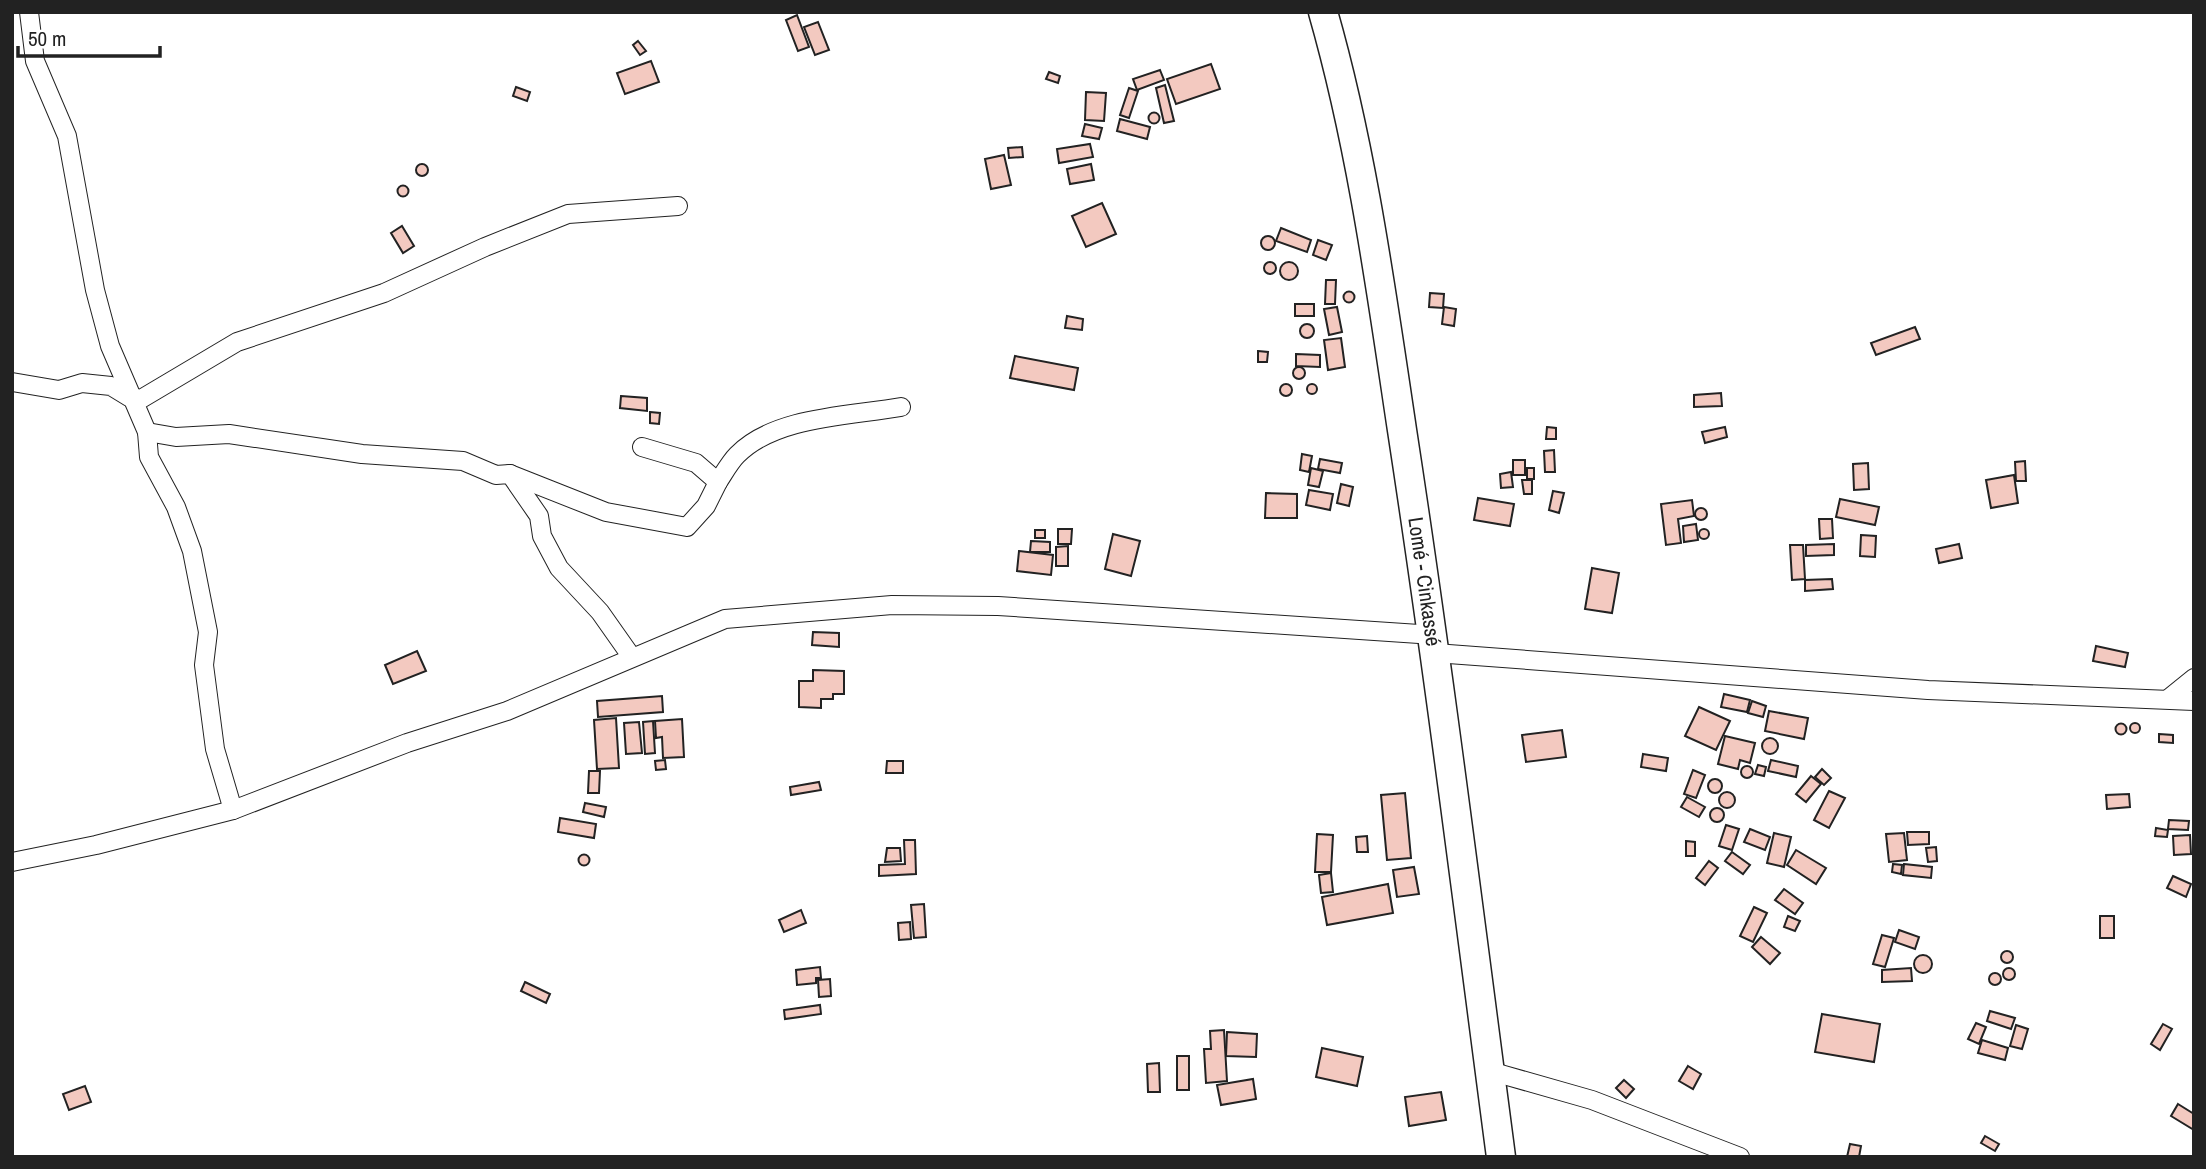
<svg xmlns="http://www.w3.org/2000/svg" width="2206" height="1169" font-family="'Archivo Narrow',sans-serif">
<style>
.building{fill:#f3c9c0;stroke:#222;stroke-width:2}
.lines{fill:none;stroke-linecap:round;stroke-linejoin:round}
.minor-casing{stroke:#222;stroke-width:20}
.trunk-casing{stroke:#222;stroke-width:31}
.minor{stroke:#fff;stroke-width:18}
.trunk{stroke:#fff;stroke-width:28}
.labels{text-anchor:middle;stroke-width:5;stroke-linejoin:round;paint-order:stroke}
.street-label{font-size:21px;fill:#222;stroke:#fff}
</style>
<rect width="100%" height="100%" fill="#fff"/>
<g class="building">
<polygon points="797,15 809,47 798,51 786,20"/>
<polygon points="818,22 829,50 815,55 804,27"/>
<polygon points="638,41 646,51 640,55 633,45"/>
<polygon points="651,61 659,82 625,94 617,73"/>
<polygon points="1211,64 1220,89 1176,104 1167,79"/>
<polygon points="1160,70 1164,80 1137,90 1133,79"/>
<polygon points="1049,72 1060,76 1058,83 1046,79"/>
<polygon points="1165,85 1174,121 1164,123 1156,88"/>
<polygon points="516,87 530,92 527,101 513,96"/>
<polygon points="1129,88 1138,91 1129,118 1120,115"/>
<polygon points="1086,92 1106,93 1104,121 1085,120"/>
<circle cx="1154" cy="118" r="5.5"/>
<polygon points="1120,119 1150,127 1147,139 1117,131"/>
<polygon points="1085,124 1102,128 1099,139 1082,136"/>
<polygon points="1090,144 1093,157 1059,163 1057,149"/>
<polygon points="1022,147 1023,157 1009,158 1008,148"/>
<polygon points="1004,155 1011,185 991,189 985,159"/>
<polygon points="1091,164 1094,180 1070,184 1067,169"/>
<circle cx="422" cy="170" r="6"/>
<circle cx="403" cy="191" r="5.5"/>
<polygon points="1102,203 1116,234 1086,247 1072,216"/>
<polygon points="402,226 414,246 403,253 391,233"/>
<polygon points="1281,228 1311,240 1307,252 1276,241"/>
<circle cx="1268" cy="243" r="7"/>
<polygon points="1318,240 1332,245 1326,260 1313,255"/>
<circle cx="1270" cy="268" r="6"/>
<circle cx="1289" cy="271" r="9"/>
<polygon points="1326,280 1336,280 1335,304 1325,304"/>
<circle cx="1349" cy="297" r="5.5"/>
<polygon points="1430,293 1444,294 1443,308 1429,307"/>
<rect x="1295" y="304" width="19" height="12"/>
<polygon points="1337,307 1342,332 1329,335 1324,309"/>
<polygon points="1444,307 1456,309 1454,326 1442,324"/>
<polygon points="1067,316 1083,319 1082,330 1065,328"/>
<circle cx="1307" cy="331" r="7"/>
<polygon points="1915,327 1920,339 1876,355 1871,343"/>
<polygon points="1341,338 1345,367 1328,370 1324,340"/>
<polygon points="1258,351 1268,352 1267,362 1258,362"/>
<polygon points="1296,354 1320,355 1320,367 1296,366"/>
<polygon points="1015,356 1078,368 1074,390 1010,378"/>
<circle cx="1299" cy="373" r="6"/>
<circle cx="1312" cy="389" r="5"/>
<circle cx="1286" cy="390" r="6"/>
<polygon points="1721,393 1722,406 1694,407 1694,395"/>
<polygon points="621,396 647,398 647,411 620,408"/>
<polygon points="650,412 660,413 659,424 650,423"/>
<polygon points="1547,427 1556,428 1556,439 1546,439"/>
<polygon points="1725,427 1727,437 1705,443 1702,432"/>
<polygon points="1554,450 1555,472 1545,472 1544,451"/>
<polygon points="1302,454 1312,456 1309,472 1300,470"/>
<polygon points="1320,459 1342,463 1340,473 1318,469"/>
<rect x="1513" y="460" width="12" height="15"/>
<polygon points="2025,461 2026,481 2016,481 2015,462"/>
<polygon points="1868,463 1869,489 1854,490 1853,464"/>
<polygon points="1311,468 1323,471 1319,487 1308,485"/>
<rect x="1527" y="468" width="7" height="11"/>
<polygon points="1511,472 1513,487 1501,488 1500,474"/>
<polygon points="2014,475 2018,503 1991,508 1986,480"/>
<polygon points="1522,480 1532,480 1532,494 1524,494"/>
<polygon points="1341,484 1353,487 1349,506 1337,503"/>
<polygon points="1309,490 1333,494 1330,510 1306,505"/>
<polygon points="1553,491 1564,493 1559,513 1549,510"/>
<polygon points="1266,493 1297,494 1297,518 1265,518"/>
<polygon points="1478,498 1514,504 1510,526 1474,520"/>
<polygon points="1840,499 1879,507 1875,525 1836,517"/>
<polygon points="1692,500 1694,516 1678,519 1681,543 1666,545 1661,504"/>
<circle cx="1701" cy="514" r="6"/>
<polygon points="1819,519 1832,519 1833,538 1820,539"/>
<polygon points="1696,524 1698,540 1684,542 1683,526"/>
<polygon points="1058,529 1072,529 1071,544 1058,544"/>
<circle cx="1704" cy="534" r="5"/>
<rect x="1035" y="530" width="10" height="8"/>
<polygon points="1113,534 1140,541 1131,576 1105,569"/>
<polygon points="1861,535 1876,536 1875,557 1860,556"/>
<polygon points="1031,541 1050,542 1050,552 1030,552"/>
<polygon points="1834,544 1834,555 1806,556 1806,545"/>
<polygon points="1959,544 1962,558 1939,563 1936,549"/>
<polygon points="1790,545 1803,545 1805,579 1792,580"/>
<polygon points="1068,546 1068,566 1056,566 1056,547"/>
<polygon points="1019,551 1053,555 1051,575 1017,571"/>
<polygon points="1592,568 1619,573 1612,613 1585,609"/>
<polygon points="1832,579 1833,589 1805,591 1805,580"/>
<polygon points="813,632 839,633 839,647 812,645"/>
<polygon points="2096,646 2128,653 2125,667 2093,661"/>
<polygon points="417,651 426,671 393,684 385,665"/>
<polygon points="813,670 844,671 844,694 833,694 833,699 821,699 821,708 799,707 799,681 813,681"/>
<polygon points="1724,694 1750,700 1747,712 1721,707"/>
<polygon points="662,696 663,712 598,717 597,701"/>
<polygon points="1752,701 1766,706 1763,717 1748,713"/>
<polygon points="1699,707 1730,721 1716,750 1685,736"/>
<polygon points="1769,711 1808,718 1804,739 1765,731"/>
<polygon points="616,718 619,768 597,769 594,720"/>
<polygon points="682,719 684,757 663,758 662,737 656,738 655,721"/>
<polygon points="653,721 655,753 645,754 643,722"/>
<polygon points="639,722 642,753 626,754 624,723"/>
<circle cx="2135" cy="728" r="5"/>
<circle cx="2121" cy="729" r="5.5"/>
<polygon points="1562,730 1566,757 1526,762 1522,735"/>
<polygon points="2159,734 2173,735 2173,743 2159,742"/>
<polygon points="1725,736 1755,743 1750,763 1740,760 1738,769 1718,764"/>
<circle cx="1770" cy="746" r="8"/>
<polygon points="1643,754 1668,758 1666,771 1641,767"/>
<polygon points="665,760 666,769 656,770 655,761"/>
<polygon points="1771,760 1798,766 1796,777 1768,771"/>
<polygon points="887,761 903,761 903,773 886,773"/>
<polygon points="1758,765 1766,767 1764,776 1755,774"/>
<circle cx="1747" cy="772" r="6"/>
<polygon points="1822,769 1831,778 1824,785 1815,777"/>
<polygon points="1693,770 1705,775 1696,798 1684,794"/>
<polygon points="589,771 600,771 599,793 588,793"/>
<polygon points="1811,776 1821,784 1806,802 1796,794"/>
<circle cx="1715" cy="786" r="7"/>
<polygon points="819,782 821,790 791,795 790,787"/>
<polygon points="1829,791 1845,798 1829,828 1814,820"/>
<circle cx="1727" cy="800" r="8"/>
<polygon points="1405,793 1411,858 1387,860 1381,795"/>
<polygon points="2129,794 2130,807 2107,809 2106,795"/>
<polygon points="1687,797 1705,807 1699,817 1681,807"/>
<polygon points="585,803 606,807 604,817 583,812"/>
<circle cx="1717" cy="815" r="7"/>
<polygon points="560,818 596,824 594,838 558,832"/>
<polygon points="2169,820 2189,821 2188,830 2168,829"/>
<polygon points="1726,825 1739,829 1732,850 1719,846"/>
<polygon points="2156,828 2168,830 2167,837 2155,836"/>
<polygon points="1750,829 1770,837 1765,850 1744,842"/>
<polygon points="1907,832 1929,832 1929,844 1908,845"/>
<polygon points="1774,833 1791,837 1784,867 1767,863"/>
<polygon points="1904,833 1907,860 1889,862 1886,834"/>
<polygon points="1317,834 1333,835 1331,872 1315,872"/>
<polygon points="2190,835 2191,854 2174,855 2173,836"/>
<polygon points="1367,836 1368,852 1357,852 1356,837"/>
<polygon points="904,840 915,840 916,874 879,876 879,865 905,864"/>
<polygon points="1686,841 1695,842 1695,856 1686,856"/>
<polygon points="1936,847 1937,861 1928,862 1926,848"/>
<polygon points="887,848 900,848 901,861 885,862"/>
<polygon points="1796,850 1826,868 1816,884 1787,865"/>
<polygon points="1732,852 1750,865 1743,874 1725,861"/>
<circle cx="584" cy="860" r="5.5"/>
<polygon points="1709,861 1718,868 1705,885 1696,878"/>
<polygon points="1893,864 1902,865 1901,874 1892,872"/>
<polygon points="1904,864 1932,867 1931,878 1903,875"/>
<polygon points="1414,867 1419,894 1397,897 1393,870"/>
<polygon points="1331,873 1333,892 1321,893 1319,875"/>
<polygon points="2173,876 2191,884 2186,897 2167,888"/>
<polygon points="1388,884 1393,913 1327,925 1322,897"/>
<polygon points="1784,889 1803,903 1795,914 1775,900"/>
<polygon points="924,904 926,937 914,938 911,905"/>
<polygon points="1754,907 1767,913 1753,942 1740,936"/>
<polygon points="801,910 806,923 784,932 779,920"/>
<polygon points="1788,916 1800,921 1795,931 1784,927"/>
<rect x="2100" y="916" width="14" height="22"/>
<polygon points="910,922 911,939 899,940 898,923"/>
<polygon points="1899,930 1919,937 1915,949 1895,942"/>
<polygon points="1882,935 1894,938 1885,967 1873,964"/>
<polygon points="1761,937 1780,953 1770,964 1752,947"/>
<circle cx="2007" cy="957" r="6"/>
<circle cx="1923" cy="964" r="9"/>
<polygon points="820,967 821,978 816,978 816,983 797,985 796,970"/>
<circle cx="2009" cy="974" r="6"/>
<polygon points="1911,968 1912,981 1882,982 1882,970"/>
<circle cx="1995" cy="979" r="6"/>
<polygon points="830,979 831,996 819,997 818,980"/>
<polygon points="525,982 550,994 546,1003 521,991"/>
<polygon points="820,1005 821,1014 785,1019 784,1010"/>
<polygon points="1990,1011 2015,1018 2011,1029 1987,1021"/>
<polygon points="1822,1014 1880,1024 1874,1062 1815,1052"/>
<polygon points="1976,1023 1986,1027 1979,1044 1968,1039"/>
<polygon points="2163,1024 2172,1029 2160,1050 2151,1044"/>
<polygon points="2016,1025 2028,1029 2022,1049 2010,1046"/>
<polygon points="1224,1030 1227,1081 1206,1083 1204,1049 1211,1049 1210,1031"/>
<polygon points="1227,1032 1257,1034 1256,1057 1226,1056"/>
<polygon points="1982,1040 2008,1048 2005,1060 1978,1053"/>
<polygon points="1322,1048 1363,1057 1357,1086 1316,1077"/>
<rect x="1177" y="1056" width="12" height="34"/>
<polygon points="1159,1063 1160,1092 1148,1092 1147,1064"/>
<polygon points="1688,1066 1701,1074 1693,1089 1679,1081"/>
<polygon points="1253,1079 1256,1099 1221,1105 1217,1085"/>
<polygon points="1624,1080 1634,1089 1626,1098 1616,1088"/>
<polygon points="85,1086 91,1102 69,1110 63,1094"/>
<polygon points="1441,1092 1446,1120 1409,1126 1405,1097"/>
<polygon points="2178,1104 2194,1114 2194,1130 2171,1116"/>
<polygon points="1985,1136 1999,1144 1995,1151 1981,1143"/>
<polygon points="1850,1144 1861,1146 1859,1157 1847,1157"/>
</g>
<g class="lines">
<defs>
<g id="minor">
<polyline points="29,12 35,61 67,136 95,290 110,346 147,432 149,457 176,507 192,551 208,632 204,665 215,749 233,810"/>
<polyline points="12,382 59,390 82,383 111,386 129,397 141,399 237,342 384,293 485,247 568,214 678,206"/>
<polyline points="147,432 176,437 229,434 362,454 463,461 496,475 510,474 539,516 542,536 559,568 600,612 631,656"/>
<polyline points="510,474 606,512 687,527 706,506 718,482 696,463 642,447"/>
<path d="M718 482C724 473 730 462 737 455 775 416 851 416 901 407"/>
<polyline points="1435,653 1928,690 2194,701"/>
<polyline points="2168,699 2194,678"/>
<polyline points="12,862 96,845 233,810 407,743 507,711 725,619 892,605 998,606 1434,635"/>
<polyline points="1490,1071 1592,1100 1740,1157"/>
</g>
<g id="trunk">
<path id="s1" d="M1323 12C1362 148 1381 290 1402 430 1439 671 1469 914 1501 1157"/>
</g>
</defs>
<use href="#minor" class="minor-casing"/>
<use href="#trunk" class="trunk-casing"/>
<use href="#minor" class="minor"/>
<use href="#trunk" class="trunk"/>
</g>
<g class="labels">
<g class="street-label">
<text dy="7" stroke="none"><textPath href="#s1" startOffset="579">Lomé - Cinkassé</textPath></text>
</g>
</g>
<rect width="2206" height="1169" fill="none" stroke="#222222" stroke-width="28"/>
<path d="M18 46v10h142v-10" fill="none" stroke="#222222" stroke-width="3.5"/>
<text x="28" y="46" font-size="21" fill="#222222" stroke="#ffffff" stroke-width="5" paint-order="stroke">50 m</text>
</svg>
